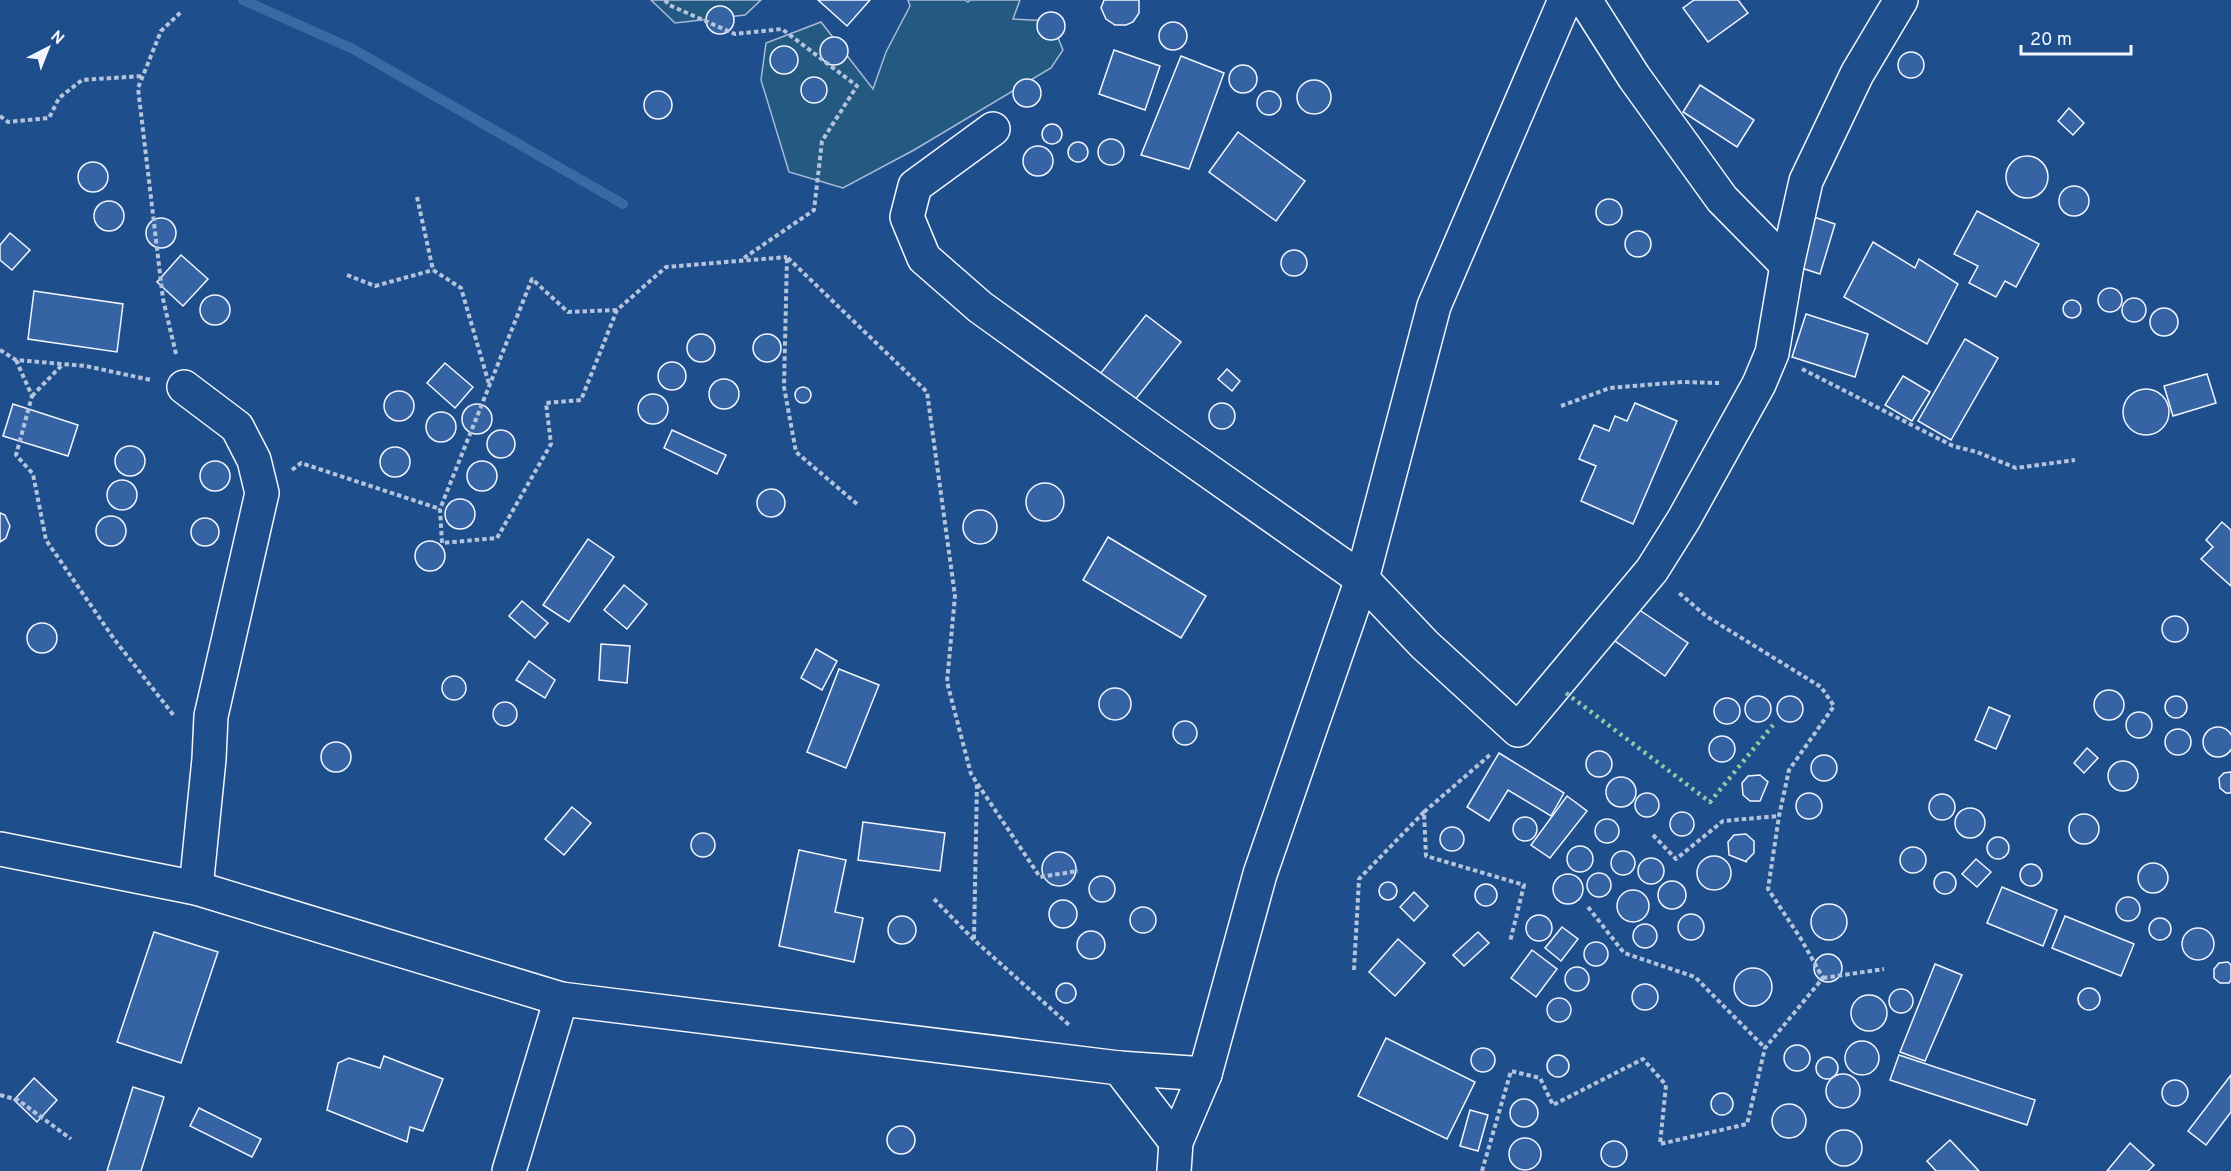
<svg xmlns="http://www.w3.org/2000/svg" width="2231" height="1171" font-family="Overpass,sans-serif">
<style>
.green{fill:#245a82;stroke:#a8bbd7;stroke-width:1.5}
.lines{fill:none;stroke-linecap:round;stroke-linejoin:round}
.stream{stroke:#3b69a3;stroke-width:10}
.building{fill:#3563a3;stroke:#f2f6ff;stroke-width:1.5}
.minor-casing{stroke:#f2f6ff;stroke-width:36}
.path{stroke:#b3c4dc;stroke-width:4;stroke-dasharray:4.5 3;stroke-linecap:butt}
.minor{stroke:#1f4e8c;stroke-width:33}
.hedge{stroke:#97c8a6;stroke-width:4.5;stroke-dasharray:3 4.5;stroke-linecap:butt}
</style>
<rect width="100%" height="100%" fill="#1f4e8c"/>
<g class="green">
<polygon points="651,0 761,0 745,15 675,23"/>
<polygon points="908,0 965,0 968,2 970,0 1020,0 1013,19 1051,21 1063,50 1051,68 914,150 843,188 789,172 761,80 766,43 821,22 873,89 886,52 910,6"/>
</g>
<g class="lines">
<polyline class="stream" points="243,0 353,49 623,204"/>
</g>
<g class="building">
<polygon points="818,0 870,0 847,26"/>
<polygon points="1104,0 1139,0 1139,13 1133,22 1126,25 1115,25 1106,19 1101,8"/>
<polygon points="1694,0 1738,0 1748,13 1708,42 1683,8"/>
<circle cx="720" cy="20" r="14"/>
<circle cx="1051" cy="26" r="14"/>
<circle cx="1173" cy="36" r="14"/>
<circle cx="834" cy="51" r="14"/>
<circle cx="784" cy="60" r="14"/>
<polygon points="1114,50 1160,66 1145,110 1099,94"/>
<circle cx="1911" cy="65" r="13"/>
<polygon points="1181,56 1224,73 1189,169 1141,155"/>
<circle cx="1243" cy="79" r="14"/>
<circle cx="814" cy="90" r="13"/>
<circle cx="1027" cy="93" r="14"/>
<circle cx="1314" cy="97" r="17"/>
<polygon points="1700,85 1754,120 1737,147 1683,112"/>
<circle cx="658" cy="105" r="14"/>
<circle cx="1269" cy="103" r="12"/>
<polygon points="2069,108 2084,123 2073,135 2058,121"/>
<circle cx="1052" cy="134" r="10"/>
<polygon points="1238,132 1305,181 1276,221 1209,172"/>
<circle cx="1111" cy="152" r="13"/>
<circle cx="1078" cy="152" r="10"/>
<circle cx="1038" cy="161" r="15"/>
<circle cx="2027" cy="177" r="21"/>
<circle cx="93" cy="177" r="15"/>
<circle cx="2074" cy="201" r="15"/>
<circle cx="1609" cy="212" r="13"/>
<circle cx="109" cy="216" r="15"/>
<polygon points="1977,211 2039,244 2016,287 2005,281 1996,297 1969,283 1978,266 1954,254"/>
<polygon points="1805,214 1835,224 1820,274 1789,264"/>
<circle cx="161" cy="233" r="15"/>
<circle cx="1638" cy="244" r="13"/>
<polygon points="10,233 30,250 12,270 0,260 0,245"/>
<polygon points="1873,242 1915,268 1919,259 1958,284 1927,344 1844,297"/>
<circle cx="1294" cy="263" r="13"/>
<polygon points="181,255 208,279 183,306 157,282"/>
<circle cx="2110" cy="300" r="12"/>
<polygon points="34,291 123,304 117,352 28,339"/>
<circle cx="215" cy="310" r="15"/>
<circle cx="2134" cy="310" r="12"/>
<circle cx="2072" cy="309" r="9"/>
<circle cx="2164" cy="322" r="14"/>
<polygon points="1806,314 1868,334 1855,377 1792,357"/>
<polygon points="1146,315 1181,342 1127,410 1093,383"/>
<circle cx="767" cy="348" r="14"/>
<circle cx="701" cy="348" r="14"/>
<polygon points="1965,339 1998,358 1951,440 1918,421"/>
<circle cx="672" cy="376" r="14"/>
<polygon points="445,363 473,387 455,408 427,383"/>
<polygon points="1227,369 1240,381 1232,391 1218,379"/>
<polygon points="2207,374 2216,403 2173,416 2164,386"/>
<polygon points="1903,376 1930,392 1912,421 1885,405"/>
<circle cx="724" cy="394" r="15"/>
<circle cx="803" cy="395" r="8"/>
<circle cx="2146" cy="412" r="23"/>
<circle cx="399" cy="406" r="15"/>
<circle cx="653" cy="409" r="15"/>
<circle cx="1222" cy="416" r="13"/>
<polygon points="1635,403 1677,421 1633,524 1581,501 1596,466 1579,459 1594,425 1609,431 1615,416 1627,421"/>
<circle cx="477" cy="419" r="15"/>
<polygon points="13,404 78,425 68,456 3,436"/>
<circle cx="441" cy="427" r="15"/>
<polygon points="672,430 726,455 717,474 664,448"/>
<circle cx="501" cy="444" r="14"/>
<circle cx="130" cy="461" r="15"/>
<circle cx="395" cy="462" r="15"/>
<circle cx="482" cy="476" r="15"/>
<circle cx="215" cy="476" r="15"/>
<circle cx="122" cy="495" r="15"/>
<circle cx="1045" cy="502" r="19"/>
<circle cx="771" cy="503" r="14"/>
<circle cx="460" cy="514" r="15"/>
<circle cx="980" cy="527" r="17"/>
<polygon points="0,513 5,515 10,526 6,538 0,542"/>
<circle cx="111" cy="531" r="15"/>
<circle cx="205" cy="532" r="14"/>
<polygon points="2222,522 2231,530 2231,586 2201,559 2213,547 2206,540"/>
<polygon points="1108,537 1206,596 1181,638 1083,580"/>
<polygon points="588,539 614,557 569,622 543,605"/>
<circle cx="430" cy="556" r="15"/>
<polygon points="624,585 647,604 627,629 604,610"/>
<polygon points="522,601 548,623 535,638 509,616"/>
<polygon points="1638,609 1688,643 1665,676 1615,641"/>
<circle cx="2175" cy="629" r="13"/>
<circle cx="42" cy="638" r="15"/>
<polygon points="601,644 630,646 627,683 599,680"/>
<polygon points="816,649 837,661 822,690 801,678"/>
<polygon points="529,661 555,680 545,698 516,680"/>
<polygon points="839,669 879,685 846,768 807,752"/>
<circle cx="454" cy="688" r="12"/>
<circle cx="1115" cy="704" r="16"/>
<circle cx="2109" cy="705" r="15"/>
<circle cx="1758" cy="709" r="13"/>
<circle cx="1790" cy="709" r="13"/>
<circle cx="2176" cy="707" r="11"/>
<circle cx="1727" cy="711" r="13"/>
<circle cx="505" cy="714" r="12"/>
<polygon points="1989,707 2010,716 1996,749 1975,740"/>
<circle cx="2139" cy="725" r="13"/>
<circle cx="1185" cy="733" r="12"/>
<circle cx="2218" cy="742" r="15"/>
<circle cx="2178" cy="742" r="13"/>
<circle cx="1722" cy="749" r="13"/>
<circle cx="336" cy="757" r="15"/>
<polygon points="2087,748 2098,758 2084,773 2074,763"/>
<circle cx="1599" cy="764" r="13"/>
<polygon points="1499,753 1564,793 1551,816 1508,790 1489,821 1467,807"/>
<circle cx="1824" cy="768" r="13"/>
<circle cx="2123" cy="776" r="15"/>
<polygon points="2231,772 2231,793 2226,793 2220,788 2219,778 2224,773"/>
<polygon points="1760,775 1768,782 1760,801 1750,801 1743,795 1742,783 1748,776"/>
<circle cx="1621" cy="792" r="15"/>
<circle cx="1647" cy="805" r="12"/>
<circle cx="1809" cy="806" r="13"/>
<circle cx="1942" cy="807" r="13"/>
<polygon points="1567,796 1587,811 1550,858 1531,845"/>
<polygon points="572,807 591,823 564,855 545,839"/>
<circle cx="1970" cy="823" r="15"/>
<circle cx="1682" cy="824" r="12"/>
<circle cx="2084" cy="829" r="15"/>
<circle cx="1525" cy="829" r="12"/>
<circle cx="1607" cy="831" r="12"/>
<polygon points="863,822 945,833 940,871 858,860"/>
<circle cx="1452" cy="839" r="12"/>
<circle cx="703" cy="845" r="12"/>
<polygon points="1746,834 1754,841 1754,853 1746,861 1747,862 1729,855 1728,842 1734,835"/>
<circle cx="1998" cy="848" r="11"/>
<circle cx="1580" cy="859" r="13"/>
<circle cx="1913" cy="860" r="13"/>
<polygon points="799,850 846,860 835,912 863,918 854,962 779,946"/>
<circle cx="1623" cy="863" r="12"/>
<circle cx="1059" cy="869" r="17"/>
<circle cx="1714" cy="873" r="17"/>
<circle cx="1651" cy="871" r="13"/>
<polygon points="1976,859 1991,872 1977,887 1962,874"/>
<circle cx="2153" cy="878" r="15"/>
<circle cx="2031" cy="875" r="11"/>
<circle cx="1945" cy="883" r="11"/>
<circle cx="1599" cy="885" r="12"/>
<circle cx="1568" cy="889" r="15"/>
<circle cx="1102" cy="889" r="13"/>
<circle cx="1672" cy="895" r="14"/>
<circle cx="1388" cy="891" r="9"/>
<circle cx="1486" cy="895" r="11"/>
<polygon points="2002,887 2057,910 2043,946 1987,923"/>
<circle cx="1633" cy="906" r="16"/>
<polygon points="1414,892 1428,906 1414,921 1400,907"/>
<circle cx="2128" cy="909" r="12"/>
<circle cx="1063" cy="914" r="14"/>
<circle cx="1829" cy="922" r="18"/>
<circle cx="1143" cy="920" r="13"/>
<circle cx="1691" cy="927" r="13"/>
<circle cx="1539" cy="928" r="13"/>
<circle cx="902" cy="930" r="14"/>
<polygon points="2065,916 2134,944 2121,976 2052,948"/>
<circle cx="2160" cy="929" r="11"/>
<circle cx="1645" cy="936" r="12"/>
<polygon points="1562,927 1578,939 1561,961 1545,948"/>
<circle cx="2198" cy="944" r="16"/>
<circle cx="1091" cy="945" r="14"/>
<polygon points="154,932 218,952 181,1063 117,1042"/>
<polygon points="1478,932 1489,943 1464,966 1453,955"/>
<polygon points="1398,939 1425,963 1395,996 1369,972"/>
<circle cx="1596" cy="954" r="12"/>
<polygon points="1532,950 1557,969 1536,997 1511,978"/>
<circle cx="1828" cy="968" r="14"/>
<polygon points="2228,962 2231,965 2231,980 2229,983 2220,983 2214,978 2214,969 2219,963"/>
<polygon points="1935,964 1962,975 1925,1061 1900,1052"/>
<circle cx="1577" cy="979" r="12"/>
<circle cx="1753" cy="987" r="19"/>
<circle cx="1066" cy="993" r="10"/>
<circle cx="1645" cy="997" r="13"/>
<circle cx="2089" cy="999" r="11"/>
<circle cx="1901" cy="1001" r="12"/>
<circle cx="1869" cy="1013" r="18"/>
<circle cx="1559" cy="1010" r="12"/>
<polygon points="1386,1038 1475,1082 1447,1139 1358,1096"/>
<circle cx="1862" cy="1058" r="17"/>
<circle cx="1797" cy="1058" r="13"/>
<circle cx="1483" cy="1060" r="12"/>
<circle cx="1558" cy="1066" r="11"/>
<polygon points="1899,1055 2035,1100 2027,1125 1890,1080"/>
<polygon points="384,1056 443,1079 423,1131 410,1127 407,1142 327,1110 338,1063 349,1058 380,1068"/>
<circle cx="1827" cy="1068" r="11"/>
<circle cx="1843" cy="1091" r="17"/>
<polygon points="2231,1075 2231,1112 2206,1145 2188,1131"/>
<polygon points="34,1078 57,1100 37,1122 14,1100"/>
<circle cx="2175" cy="1093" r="13"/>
<polygon points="133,1087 164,1097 141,1171 107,1171"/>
<circle cx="1722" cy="1104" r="11"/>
<circle cx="1524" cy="1113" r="14"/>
<circle cx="1789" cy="1121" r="17"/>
<polygon points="199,1108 261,1139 252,1157 190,1126"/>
<polygon points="1470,1110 1488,1115 1478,1151 1460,1146"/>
<circle cx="901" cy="1140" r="14"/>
<circle cx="1844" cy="1148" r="18"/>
<circle cx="1525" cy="1154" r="16"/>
<polygon points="1950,1140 1979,1171 1936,1171 1927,1161"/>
<circle cx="1614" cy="1154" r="13"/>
<polygon points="2130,1143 2154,1165 2148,1171 2107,1171"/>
</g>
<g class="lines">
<defs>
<g id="minor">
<polyline points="1585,0 1634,77 1722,199 1787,265"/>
<polyline points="993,129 915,186 907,217 924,258 980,307 1156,434 1362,579 1425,645 1518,730 1652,570 1684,519 1759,384 1772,353 1787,265 1806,181 1857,74 1901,0"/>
<polyline points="184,387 237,427 254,460 262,493 211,716 209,759 196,888"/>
<polyline points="0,849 196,888 561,999 1119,1068 1176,1142"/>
<polyline points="1119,1068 1205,1074"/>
<polyline points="509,1171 561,999"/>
<polyline points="1174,1171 1176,1142 1205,1074 1260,874 1362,579 1434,306 1565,0"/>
</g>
</defs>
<use href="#minor" class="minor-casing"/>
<g class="path">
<polyline points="665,0 669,5 735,34 782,29 857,86 822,141 814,210 741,260"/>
<polyline points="0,116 8,122 49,118 59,98 82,80 143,76"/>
<polyline points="417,197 433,270 461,288 489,384"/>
<polyline points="347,275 375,286 433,270"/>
<polyline points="617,310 568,312 532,279 440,509 442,543 497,538 551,444 546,403 581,400 617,310 666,267 787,257"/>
<polyline points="0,350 16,360 86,366 151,380"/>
<polyline points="176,354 163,299 138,88 161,31 182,11"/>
<polyline points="16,360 32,396 16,455 33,474 46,540 114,639 175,717"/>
<polyline points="1802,369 1953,446 1977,452 2016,468 2075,460"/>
<polyline points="32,396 63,364"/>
<polyline points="1561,406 1610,388 1682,382 1719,383"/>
<polyline points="292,470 301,463 440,509"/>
<polyline points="857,504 796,452 784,387 787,257 927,392 955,596 947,682 971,774 1040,877 1078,871"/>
<polyline points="1424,812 1491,754"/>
<polyline points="1653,835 1676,859 1723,821 1779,816"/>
<polyline points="934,899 974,940 1069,1025"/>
<polyline points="1588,907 1624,953 1695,977 1765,1048"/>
<polyline points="974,939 977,782"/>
<polyline points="1354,970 1359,879 1424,812 1426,856 1524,885 1510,942"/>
<polyline points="1823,978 1884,969"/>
<polyline points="0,1095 18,1100 71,1139"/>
<polyline points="1482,1171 1511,1071 1540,1078 1553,1105 1643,1059 1666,1085 1660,1144 1747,1124 1765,1048 1823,978 1801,939 1768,889 1779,816 1789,770 1834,706 1821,687 1706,616 1678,592"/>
</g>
<use href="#minor" class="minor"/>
<polyline class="hedge" points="1566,693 1710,802 1773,725"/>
</g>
<g transform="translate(48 48) rotate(42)" stroke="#1f4e8c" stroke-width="4.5" paint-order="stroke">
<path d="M0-4.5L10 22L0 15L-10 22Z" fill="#f2f6ff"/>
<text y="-9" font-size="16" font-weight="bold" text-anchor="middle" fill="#f2f6ff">N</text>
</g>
<path d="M2021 45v9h110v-9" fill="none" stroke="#f2f6ff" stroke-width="3"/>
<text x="2030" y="45" font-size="18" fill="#f2f6ff" stroke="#1f4e8c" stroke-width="4.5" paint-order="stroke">20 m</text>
</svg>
